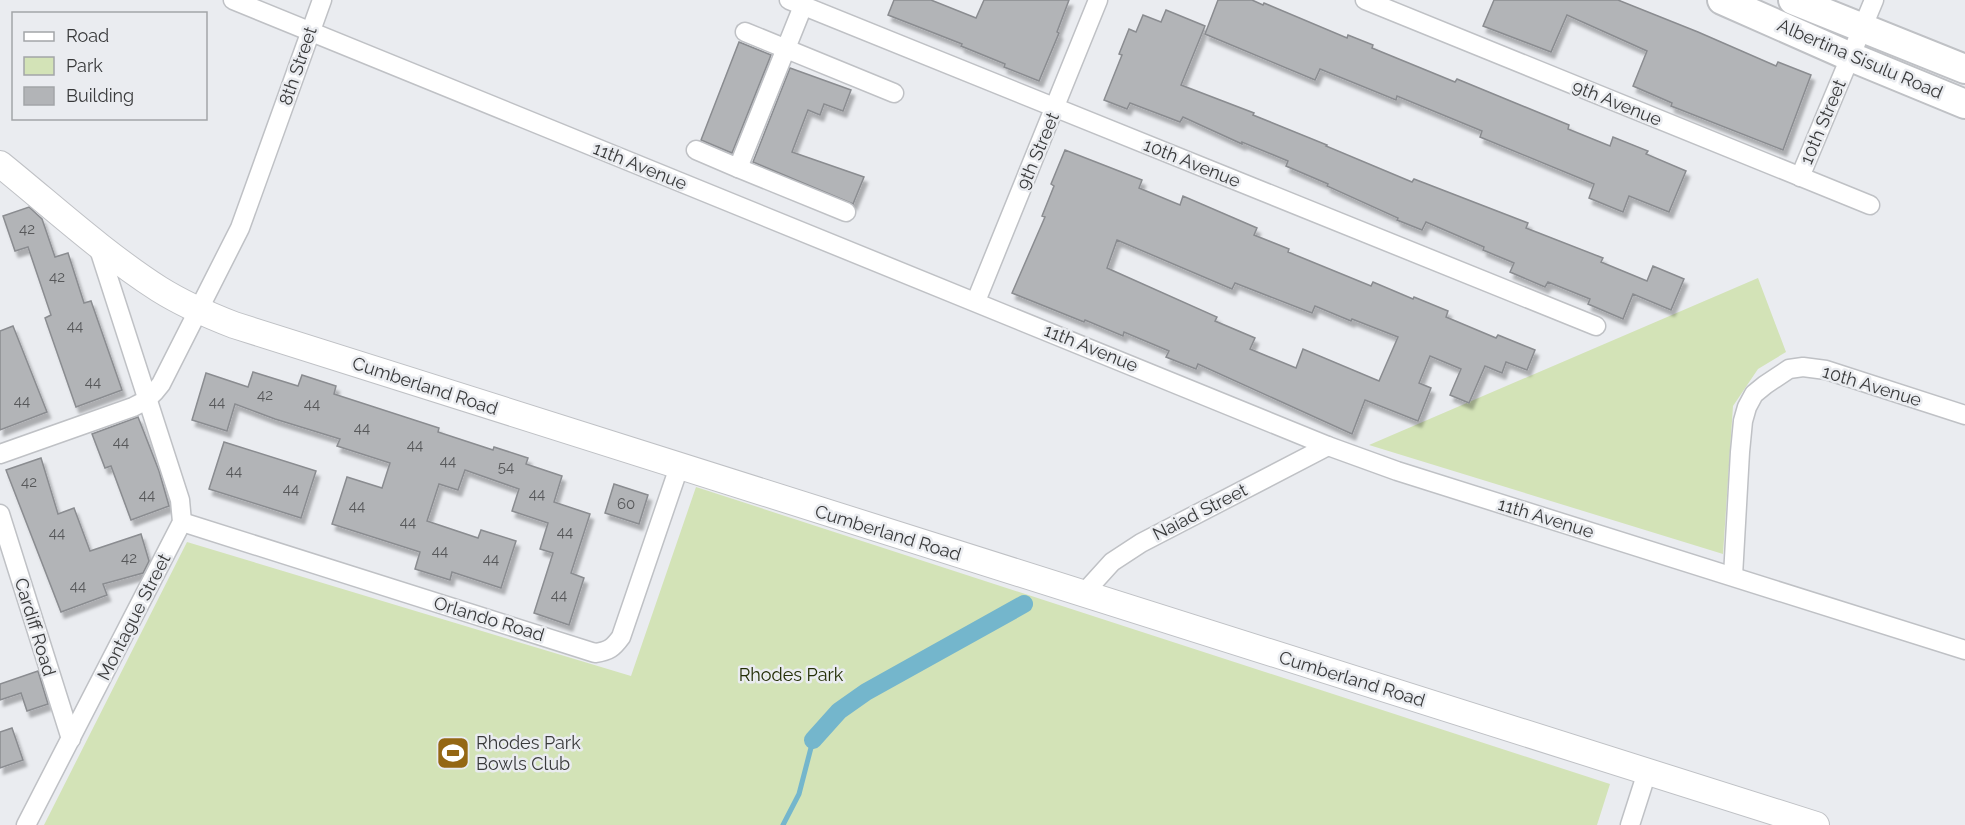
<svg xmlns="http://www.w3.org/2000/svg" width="1965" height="825" font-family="Raleway,sans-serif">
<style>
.green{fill:#d3e3b7}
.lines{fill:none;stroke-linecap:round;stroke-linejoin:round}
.stream{stroke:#74b6cc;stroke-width:5}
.canal{stroke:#74b6cc;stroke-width:18}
.building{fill:#b2b4b7;stroke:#8a8c90;stroke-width:1.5;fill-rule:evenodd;filter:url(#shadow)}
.street-casing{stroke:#bfc1c5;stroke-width:21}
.secondary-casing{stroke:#bfc1c5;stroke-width:28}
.primary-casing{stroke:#bfc1c5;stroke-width:32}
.street{stroke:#fff;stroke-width:18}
.secondary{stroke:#fff;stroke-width:26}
.primary{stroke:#fff;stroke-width:28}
.labels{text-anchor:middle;stroke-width:5;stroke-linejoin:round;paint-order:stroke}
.number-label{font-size:15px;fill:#57585a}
.street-label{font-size:18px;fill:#393a3b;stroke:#eaecf0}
.park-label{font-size:18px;fill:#232e05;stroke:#eaecf0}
.poi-label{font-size:18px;fill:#393a3b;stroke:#eaecf0;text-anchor:start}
</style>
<defs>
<filter id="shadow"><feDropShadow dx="3.5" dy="6" stdDeviation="1.5" flood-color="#0004"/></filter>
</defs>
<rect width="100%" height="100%" fill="#eaecf0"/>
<g class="green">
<polygon points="1758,278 1786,352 1758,369 1733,406 1723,554 1369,445"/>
<polygon points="696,487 1610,784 1597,825 44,825 187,542 631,676"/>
</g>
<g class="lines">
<polyline class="stream" points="783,825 799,794 813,740"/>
<polyline class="canal" points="813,740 839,711 866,692 1024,604"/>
</g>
<g class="building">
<polygon points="894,0 931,0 976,18 984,0 1069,0 1057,32 1059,33 1039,81 1004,67 1005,64 961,46 962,44 888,15"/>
<polygon points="1218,0 1252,0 1263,5 1264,3 1347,38 1348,35 1373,45 1372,48 1455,82 1457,79 1569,125 1568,129 1610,146 1613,137 1648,151 1646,154 1686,171 1669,212 1629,196 1623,212 1589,198 1594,184 1480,137 1482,131 1397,96 1396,100 1320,69 1315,80 1205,34"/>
<polygon points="1494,0 1618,0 1698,32 1776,66 1778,62 1811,75 1783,150 1671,106 1672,103 1633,86 1647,51 1567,15 1551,52 1483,26"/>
<polygon points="1166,10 1205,26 1181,85 1254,113 1253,115 1327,145 1326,146 1412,182 1414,179 1528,223 1526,228 1603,258 1601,262 1647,281 1653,266 1684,279 1671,310 1633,294 1623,319 1588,304 1590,299 1548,282 1545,287 1510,272 1514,263 1483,250 1484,247 1426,222 1422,230 1397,220 1398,218 1327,186 1328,184 1286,166 1288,161 1242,142 1242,144 1183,117 1180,122 1130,103 1127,109 1104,100 1122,55 1119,54 1129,29 1136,32 1143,15 1161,22"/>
<polygon points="739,42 771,55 732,153 701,140"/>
<polygon points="790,68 851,90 843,111 824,104 820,115 808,110 792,152 864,177 853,204 753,162"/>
<path d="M1065 150 1142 180 1139 188 1180 205 1183 196 1257 228 1254 235 1289 249 1288 252 1371 286 1373 282 1413 299 1414 297 1448 311 1446 317 1496 338 1498 335 1535 350 1527 370 1506 362 1502 373 1485 366 1469 403 1450 395 1461 369 1430 356 1419 383 1431 388 1418 421 1365 400 1352 434 1198 364 1196 369 1166 357 1169 351 1124 332 1123 336 1085 320 1084 322 1012 293 1045 217 1042 216 1054 186 1051 184ZM1117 240 1232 289 1235 283 1312 313 1315 306 1351 321 1352 319 1398 337 1379 381 1303 349 1296 368 1250 349 1255 338 1215 321 1217 317 1107 268Z"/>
<polygon points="29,207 42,219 55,257 68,253 84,303 91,301 122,390 76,407 45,318 51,315 28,247 15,251 3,216"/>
<polygon points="13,326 47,412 0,430 0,331"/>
<polygon points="253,372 298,386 302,375 336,386 334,394 439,428 438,432 493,450 494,447 528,458 526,464 562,476 554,502 590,514 571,573 584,578 569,625 534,613 553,553 540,549 548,523 512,511 519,489 465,470 458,490 439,484 427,521 478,538 481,530 516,541 501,588 452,572 450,580 415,569 420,552 332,524 347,477 382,488 390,463 337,446 340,439 275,419 235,404 227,431 192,420 206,373 248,387"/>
<polygon points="138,417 159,471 169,506 131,520 111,466 105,468 92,434"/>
<polygon points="224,442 316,471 301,518 209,489"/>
<polygon points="41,458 58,514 74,508 90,551 141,534 149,561 143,573 103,584 107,595 61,612 6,470"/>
<polygon points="614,484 648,495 639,524 605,513"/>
<polygon points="38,671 48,704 27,711 21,693 0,700 0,684"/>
<polygon points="12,728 23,760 0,768 0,732"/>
</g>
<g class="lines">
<defs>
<g id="street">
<polyline points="233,0 1328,446 1397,471 1965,650"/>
<polyline points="789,0 1596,326"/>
<polyline points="1365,0 1870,205"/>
<polyline points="745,32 894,93"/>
<polyline points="696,150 738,168 803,6"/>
<polyline points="738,168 846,212"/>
<polyline points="1800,177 1874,0"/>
<polyline points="976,301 1098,0"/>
<path d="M0 454 133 407C146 401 153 395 161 384L240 228 322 0"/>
<polyline points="0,514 71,739"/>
<path d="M182 522 595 653C609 651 613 648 621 637L679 467"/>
<polyline points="1733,576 1740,452 1743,421 1747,407 1754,394 1765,385 1789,369 1803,367 1826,370 1965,415"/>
<polyline points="1083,594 1112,562 1141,543 1328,446"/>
<polyline points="26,825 182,522 180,500 97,243"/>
<polyline points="1630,825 1647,772"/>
</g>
<path id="secondary" d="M0 164C52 206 103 253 159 289 183 304 208 315 234 325L1816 825"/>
<g id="primary">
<polyline points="1722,0 1851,57 1965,104"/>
<polyline points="1793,0 1965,69"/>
</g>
</defs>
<use href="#street" class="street-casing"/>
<use href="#secondary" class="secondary-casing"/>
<use href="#primary" class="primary-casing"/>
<use href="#street" class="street"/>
<use href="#secondary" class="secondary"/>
<use href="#primary" class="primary"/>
</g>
<defs>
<symbol id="stadium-square" viewBox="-11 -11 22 22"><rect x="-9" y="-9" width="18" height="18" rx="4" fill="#946714" stroke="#eaecf0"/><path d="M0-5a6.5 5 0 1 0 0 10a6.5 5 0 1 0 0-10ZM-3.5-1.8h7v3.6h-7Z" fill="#fff"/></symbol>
</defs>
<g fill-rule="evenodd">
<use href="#stadium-square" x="434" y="734" width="38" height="38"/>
</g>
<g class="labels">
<g class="number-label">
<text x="27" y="234">42</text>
<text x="57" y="282">42</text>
<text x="75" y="331">44</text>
<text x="93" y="387">44</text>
<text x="265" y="400">42</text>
<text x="22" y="406">44</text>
<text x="217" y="407">44</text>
<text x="312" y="409">44</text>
<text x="362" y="433">44</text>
<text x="121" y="447">44</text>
<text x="415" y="450">44</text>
<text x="448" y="466">44</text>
<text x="506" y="472">54</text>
<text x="234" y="476">44</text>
<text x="29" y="487">42</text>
<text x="291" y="494">44</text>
<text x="537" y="499">44</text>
<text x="147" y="500">44</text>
<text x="626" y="509">60</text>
<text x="357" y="511">44</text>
<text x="408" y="527">44</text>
<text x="565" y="537">44</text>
<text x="57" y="538">44</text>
<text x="440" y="556">44</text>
<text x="129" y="563">42</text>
<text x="491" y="564">44</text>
<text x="78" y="591">44</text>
<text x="559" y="600">44</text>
</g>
<g class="street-label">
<text transform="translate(1860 59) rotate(23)" y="6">Albertina Sisulu Road</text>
<text transform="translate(298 66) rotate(-71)" y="6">8th Street</text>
<text transform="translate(1617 103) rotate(22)" y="6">9th Avenue</text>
<text transform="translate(1823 122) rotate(-67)" y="6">10th Street</text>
<text transform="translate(1038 151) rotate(-67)" y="6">9th Street</text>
<text transform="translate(1192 163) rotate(22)" y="6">10th Avenue</text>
<text transform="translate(640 166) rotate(22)" y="6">11th Avenue</text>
<text transform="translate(1091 348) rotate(22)" y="6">11th Avenue</text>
<text transform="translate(425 386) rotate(18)" y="6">Cumberland Road</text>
<text transform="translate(1872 386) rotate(17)" y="6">10th Avenue</text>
<text transform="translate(1200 512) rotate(-27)" y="6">Naiad Street</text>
<text transform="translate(1546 518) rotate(17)" y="6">11th Avenue</text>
<text transform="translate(888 533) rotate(17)" y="6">Cumberland Road</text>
<text transform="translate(134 617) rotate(-63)" y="6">Montague Street</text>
<text transform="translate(489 619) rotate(17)" y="6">Orlando Road</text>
<text transform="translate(35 627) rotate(73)" y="6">Cardiff Road</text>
<text transform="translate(1352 679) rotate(17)" y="6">Cumberland Road</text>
</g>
<g class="park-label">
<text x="791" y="681">Rhodes Park</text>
</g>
<g class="poi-label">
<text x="476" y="749">Rhodes Park<tspan x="476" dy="21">Bowls Club</tspan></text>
</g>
</g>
<rect x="12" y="12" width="195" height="108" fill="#eaecf0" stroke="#a3a5a8" stroke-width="1.5"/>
<rect x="24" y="32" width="30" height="9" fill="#ffffff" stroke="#a3a5a8" stroke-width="1.5"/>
<text x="66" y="42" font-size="18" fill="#393a3b">Road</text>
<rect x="24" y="57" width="30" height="18" fill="#d3e3b7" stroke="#a3a5a8" stroke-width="1.5"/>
<text x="66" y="72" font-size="18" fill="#393a3b">Park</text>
<rect x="24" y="87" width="30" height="18" fill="#b2b4b7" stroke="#a3a5a8" stroke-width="1.5"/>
<text x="66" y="102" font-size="18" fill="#393a3b">Building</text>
</svg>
